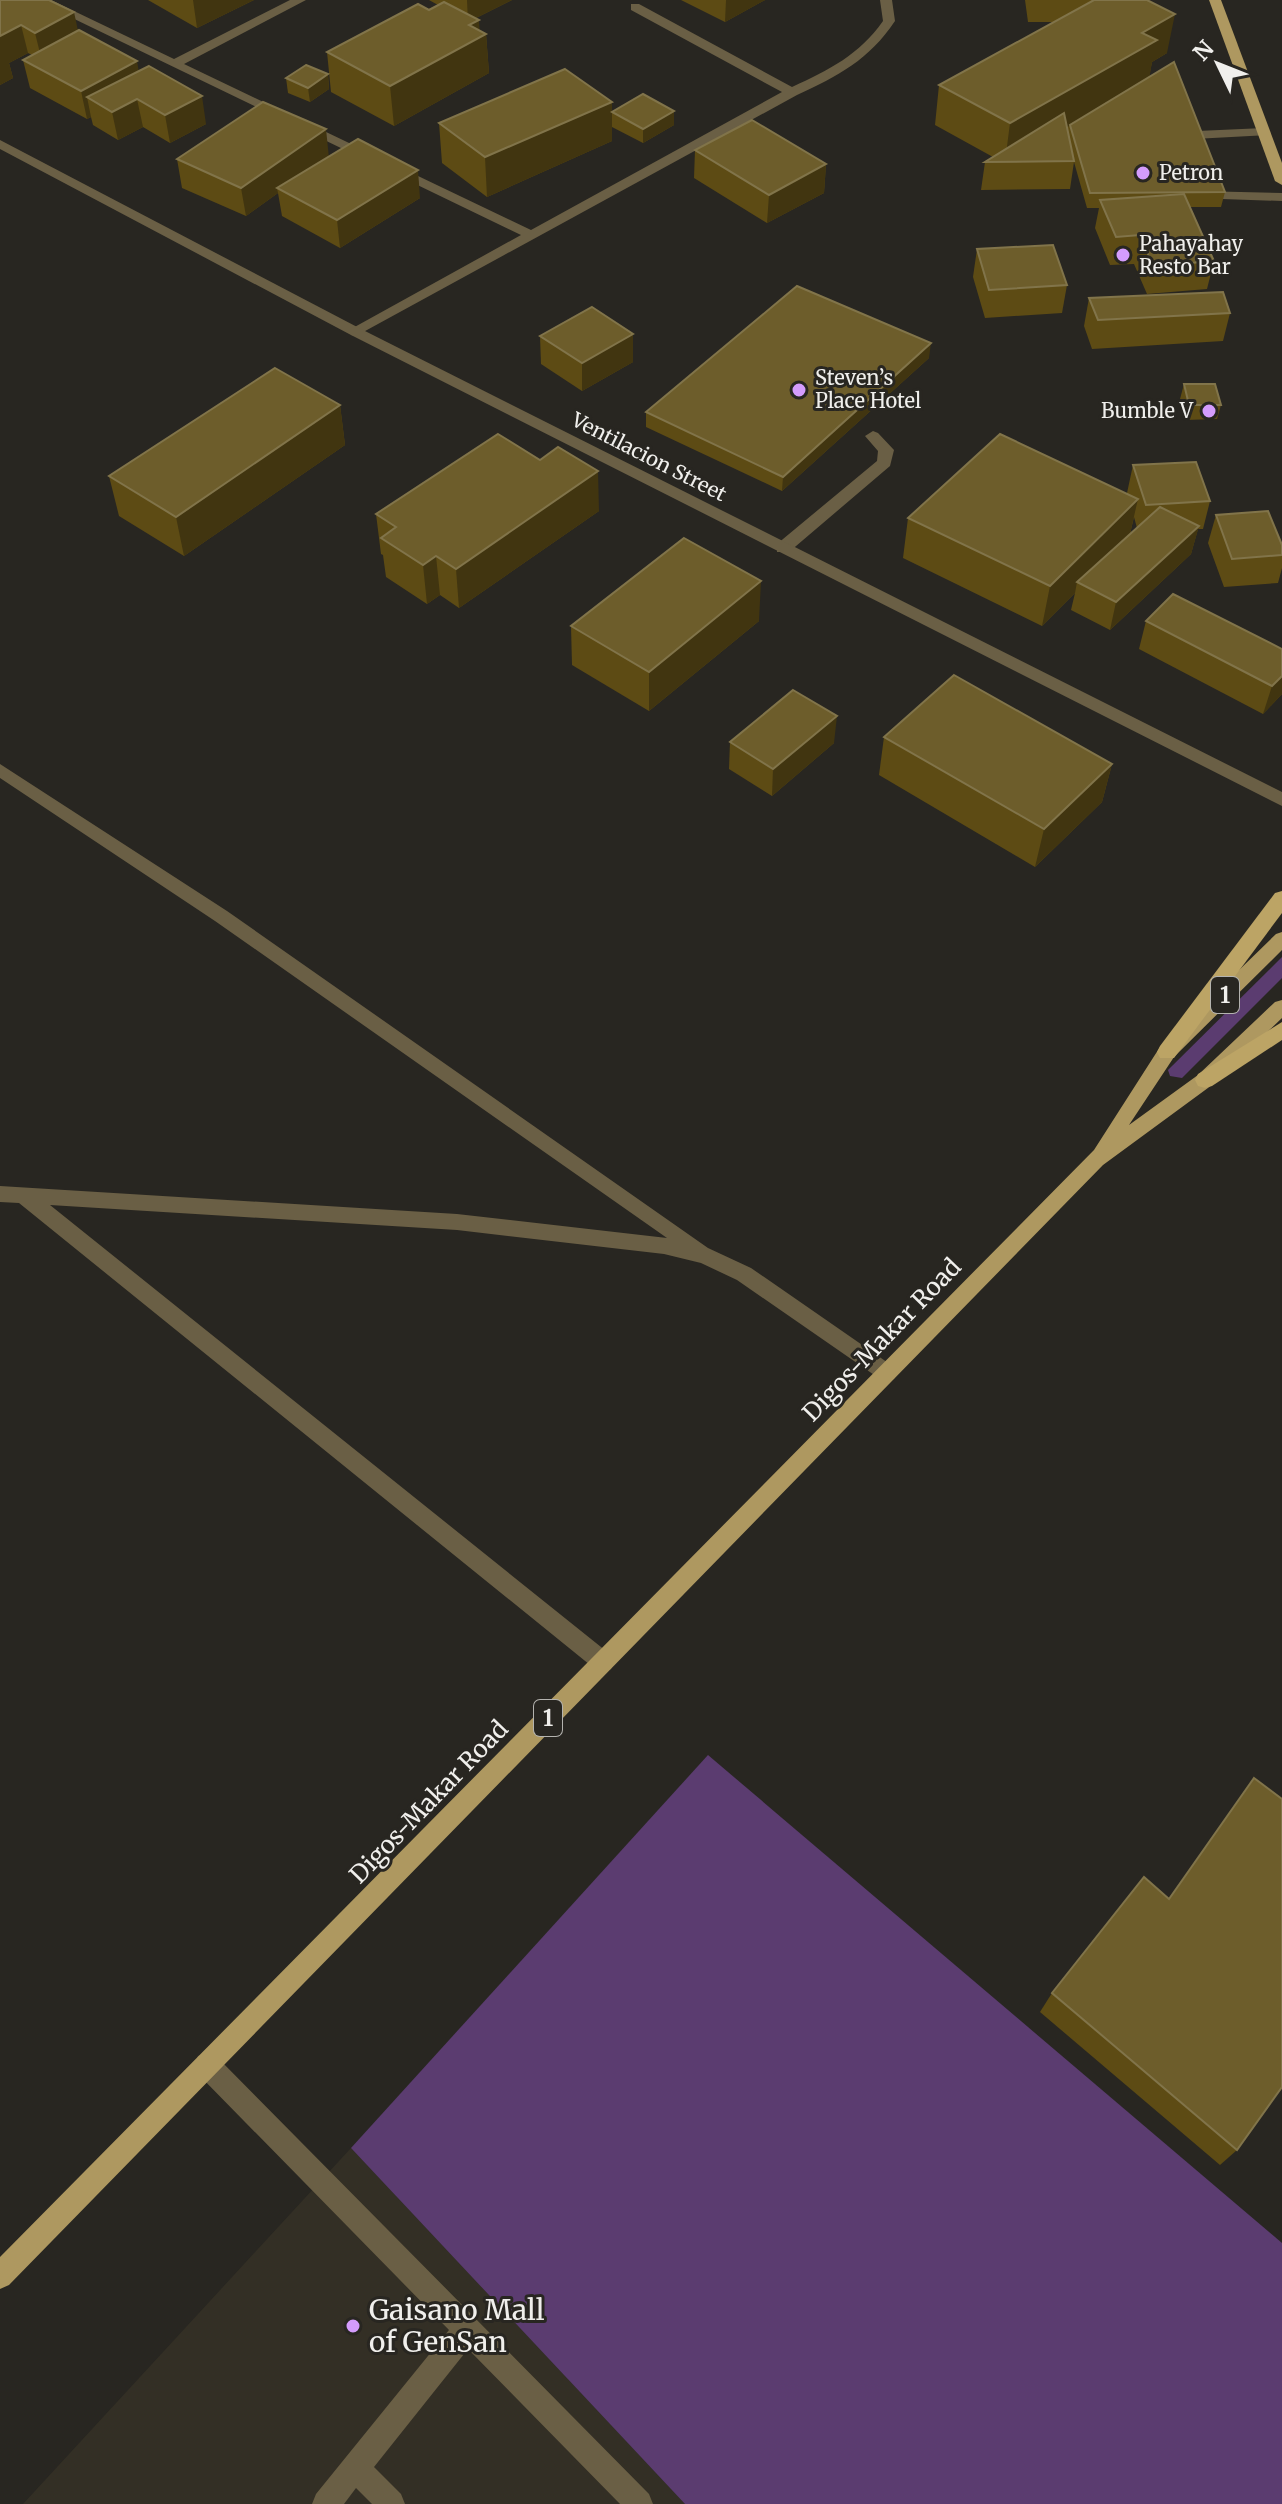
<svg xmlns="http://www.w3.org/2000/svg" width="1282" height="2504" font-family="Merriweather,serif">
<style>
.built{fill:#332f25}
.green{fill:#5b3c70}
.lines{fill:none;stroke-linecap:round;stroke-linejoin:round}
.service{fill:#6a5f45;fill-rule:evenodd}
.minor{fill:#6a5f45;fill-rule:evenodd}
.tertiary{fill:#6a5f45;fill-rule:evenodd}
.primary{fill:#ae9860;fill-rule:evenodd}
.trunk{fill:#bca465;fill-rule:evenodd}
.wall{fill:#5d4b14;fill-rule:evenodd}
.shaded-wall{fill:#413510}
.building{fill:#6d5d2b;stroke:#81744a;stroke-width:2}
.poi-dot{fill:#d49cfc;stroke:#282621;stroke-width:3}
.labels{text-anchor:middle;stroke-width:6;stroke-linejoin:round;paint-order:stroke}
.far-poi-label{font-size:20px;fill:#f0efec;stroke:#282621;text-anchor:start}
.far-street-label{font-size:20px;fill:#f0efec;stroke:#282621}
.shield{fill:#282621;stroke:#b4b3af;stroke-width:2}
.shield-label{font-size:22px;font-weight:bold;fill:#f0efec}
.street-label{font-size:24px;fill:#f0efec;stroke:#282621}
.near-poi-label{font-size:28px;fill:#f0efec;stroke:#282621;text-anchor:start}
</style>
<rect width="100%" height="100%" fill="#282621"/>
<polygon class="built" points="351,2148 685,2504 23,2504"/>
<g class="green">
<polygon points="1282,957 1282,978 1182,1078 1170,1076 1168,1070"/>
<polygon points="708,1755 1282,2243 1282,2504 685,2504 351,2148"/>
</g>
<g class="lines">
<g class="service">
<polygon points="1264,128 1269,129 1269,135 1175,140 1168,136 1175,132"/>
<polygon points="1198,191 1282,193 1282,201 1193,198 1193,192"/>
<polygon points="873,431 878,433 894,450 890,466 789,552 777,552 777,544 877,461 878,451 865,436"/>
<polygon points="0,764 227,911 708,1248 751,1268 894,1367 897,1373 894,1379 887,1382 880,1379 737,1280 701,1263 664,1254 457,1230 50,1205 611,1655 614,1662 611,1669 603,1673 595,1669 19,1203 0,1202 0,1186 457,1214 667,1238 215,921 0,778"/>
<polygon points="207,2053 216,2056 649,2494 653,2504 620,2504 468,2349 374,2467 401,2494 405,2504 372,2504 356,2488 344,2504 312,2504 316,2494 449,2330 198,2074 195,2065 198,2056"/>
</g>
<path class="minor" d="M35 0H51L174 59 290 0H306L184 64 531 230 782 92 631 10V4H639L792 87C829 70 859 55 883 21L880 0H892L895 21C869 60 838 76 797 95L356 336 351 335V329L521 235Z"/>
<polygon class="tertiary" points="0,140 361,329 1282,792 1282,806 351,335 0,149"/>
<g class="primary">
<polygon points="1209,0 1221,0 1282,163 1282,185 1275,181"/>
<polygon points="1282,932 1282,950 1174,1057 1129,1125 1198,1075 1275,1002 1282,1000 1282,1018 1212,1085 1103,1165 9,2285 0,2289 0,2257 1094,1150 1160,1047 1276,934"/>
</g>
<g class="trunk">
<polygon points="1282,891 1282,913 1174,1058 1160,1058 1157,1052 1160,1046 1275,893"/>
<polygon points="1282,1022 1282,1040 1212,1086 1205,1088 1198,1086 1195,1080 1198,1074"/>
</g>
</g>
<g class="wall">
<polygon points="0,0 78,31 139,71 206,124 170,143 143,127 118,140 93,125 91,117 87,119 30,88 23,60 32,55 28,53 9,63 13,78 0,85"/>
<polygon points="148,0 254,0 197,28"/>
<polygon points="429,0 512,0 476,18 479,30 486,34 489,73 394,126 331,92 327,52 438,5"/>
<polygon points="681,0 765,0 725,22"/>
<polygon points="1025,0 1147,0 1167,53 1152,62 1149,77 1225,192 1221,207 1190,207 1214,261 1207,289 1147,294 1134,264 1110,265 1095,228 1099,208 1087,208 1074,162 1070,189 981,190 985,162 993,157 935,125 939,85 1054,22 1028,22"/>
<polygon points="328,74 329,89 310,102 288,93 286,78"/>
<polygon points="674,111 674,125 643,143 612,127 612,141 487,197 442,163 439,123 612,112"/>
<polygon points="695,150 826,164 824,193 767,223 694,178"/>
<polygon points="329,157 420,198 340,248 282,216 278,193 246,216 182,188 177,159"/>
<polygon points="977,249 1067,285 1062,313 985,318 973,277"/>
<polygon points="1089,298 1230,313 1223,341 1092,349 1084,326"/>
<polygon points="540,336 633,362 582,391 541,364"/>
<polygon points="929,358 782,491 646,427 646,412"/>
<polygon points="1184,384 1221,405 1217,419 1185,420 1180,399"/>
<polygon points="340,405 345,445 184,556 119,516 109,476"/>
<path d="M1133 465 1210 501 1203 529H1198L1191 554 1110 630 1071 610 1075 593 1042 626 903 558 908 518 1127 493ZM1134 517 1137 528 1130 534Z"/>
<polygon points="599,511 459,608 440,595 427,604 386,577 383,555 381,554 376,514"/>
<polygon points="1216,515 1282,545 1282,568 1278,583 1224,587 1208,543"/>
<polygon points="759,621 649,711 572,665 571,626"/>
<polygon points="1146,621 1282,649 1282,694 1263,714 1139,649"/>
<polygon points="884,737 1112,764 1102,802 1035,867 879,775"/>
<polygon points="730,742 834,743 772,796 729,769"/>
<polygon points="1052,1993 1237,2150 1220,2165 1040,2012"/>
</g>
<g class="shaded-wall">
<polygon points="193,0 254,0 197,28"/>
<polygon points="467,0 512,0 468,22"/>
<polygon points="726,0 765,0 725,22"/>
<polygon points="74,12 80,40 42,61 35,33"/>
<polygon points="1175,14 1167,53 1152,62 1149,80 1007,162 1005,162 1010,123 1142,33"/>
<polygon points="479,20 480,37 486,34 489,73 394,126 390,86 469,25"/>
<polygon points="21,25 28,53 9,63 13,78 0,85 0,36"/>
<polygon points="137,61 142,89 87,97 91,117 87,119 81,91"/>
<polygon points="328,74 329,89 310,102 308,88"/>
<polygon points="202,96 206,124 170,143 165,115"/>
<polygon points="137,99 143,127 118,140 112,112"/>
<polygon points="612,102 612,141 487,197 485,157"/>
<polygon points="674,111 674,125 643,143 643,129"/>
<polygon points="326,129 329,158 277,188 278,193 246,216 241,188"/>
<polygon points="826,164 824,193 767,223 769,195"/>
<polygon points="418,170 420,198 340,248 337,220"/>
<polygon points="633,334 633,362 582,391 582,363"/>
<polygon points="931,343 929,358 782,491 783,477"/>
<polygon points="340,405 345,445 184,556 176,517"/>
<polygon points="598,471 599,511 459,608 456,569"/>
<polygon points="1138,499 1129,538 1077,582 1075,593 1042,626 1050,586"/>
<polygon points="1199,526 1191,554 1110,630 1116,602"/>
<polygon points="436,556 440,595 427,604 423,565"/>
<polygon points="761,581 759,621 649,711 649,672"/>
<polygon points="1282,676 1282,694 1263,714 1272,686"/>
<polygon points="837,716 834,743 772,796 773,769"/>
<polygon points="1112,764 1102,802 1035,867 1044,829"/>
</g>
<g class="building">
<polygon points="0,0 49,0 74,12 35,33 21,25 0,36"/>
<polygon points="1094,0 1147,0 1175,14 1142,33 1157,40 1010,123 939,85"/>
<polygon points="444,2 479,20 469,25 486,34 390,86 327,52 418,4 429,10"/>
<polygon points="79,30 137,61 81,91 23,60"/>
<polygon points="1174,62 1225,192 1090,193 1070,125"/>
<polygon points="306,65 328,74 308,88 286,78"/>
<polygon points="149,66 202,96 165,115 137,99 112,112 87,97"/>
<polygon points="565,69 612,102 485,157 439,123"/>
<polygon points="643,94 674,111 643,129 612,112"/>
<polygon points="263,102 326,129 241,188 177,159"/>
<polygon points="1064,113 1074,161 985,162"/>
<polygon points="752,120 826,164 769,195 695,150"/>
<polygon points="358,139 418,170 337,220 277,188"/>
<polygon points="1184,194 1214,261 1153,266 1140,235 1116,237 1100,200"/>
<polygon points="1053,245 1067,285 989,290 977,249"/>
<polygon points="797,286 931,343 783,477 646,412"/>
<polygon points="1223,292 1230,313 1098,320 1089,298"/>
<polygon points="592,307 633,334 582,363 540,336"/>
<polygon points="275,368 340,405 176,517 109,476"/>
<polygon points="1184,384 1215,384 1221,405 1189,405"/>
<polygon points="498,434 540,460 558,447 598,471 456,569 436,556 423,565 381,538 396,527 376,514"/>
<polygon points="1000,434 1138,499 1050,586 908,518"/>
<polygon points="1196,462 1210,501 1146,505 1133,465"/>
<polygon points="1160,507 1199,526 1116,602 1077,582"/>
<polygon points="1268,511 1282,545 1282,555 1232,559 1216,515"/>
<polygon points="684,538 761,581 649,672 571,626"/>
<polygon points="1173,594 1282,649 1282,676 1272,686 1146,621"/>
<polygon points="954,675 1112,764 1044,829 884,737"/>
<polygon points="793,690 837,716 773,769 730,742"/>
<polygon points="1254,1778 1282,1799 1282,2087 1237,2150 1052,1993 1144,1877 1169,1899"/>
</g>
<g class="poi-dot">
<circle cx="1143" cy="173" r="8"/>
<circle cx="1123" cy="255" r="8"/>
<circle cx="799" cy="390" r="8"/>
<circle cx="1209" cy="411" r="8"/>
<circle cx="353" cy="2326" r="8"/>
</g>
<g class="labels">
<g class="far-poi-label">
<text x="1159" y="180">Petron</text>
<text x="1139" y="251">Pahayahay<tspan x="1139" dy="23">Resto Bar</tspan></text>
<text x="815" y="385">Steven’s<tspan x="815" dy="23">Place Hotel</tspan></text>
<text x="1193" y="418" text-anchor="end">Bumble V</text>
</g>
<g class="far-street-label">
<text transform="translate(649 457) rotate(27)" y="7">Ventilacion Street</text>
</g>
<g class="shield">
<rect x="1211" y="977" width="28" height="36" rx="6"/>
<rect x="534" y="1700" width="28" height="36" rx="6"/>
</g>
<g class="shield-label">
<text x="1225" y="1003">1</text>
<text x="548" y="1726">1</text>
</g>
<g class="street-label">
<text transform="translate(882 1340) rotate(-46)" y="8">Digos-Makar Road</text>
<text transform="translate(429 1802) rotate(-46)" y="8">Digos-Makar Road</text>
</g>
<g class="near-poi-label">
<text x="369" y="2320">Gaisano Mall<tspan x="369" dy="32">of GenSan</tspan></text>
</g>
</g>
<g transform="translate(1218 64) rotate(313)" stroke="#282621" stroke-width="6" paint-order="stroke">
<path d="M0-6L14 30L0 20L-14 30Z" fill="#f0efec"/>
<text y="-12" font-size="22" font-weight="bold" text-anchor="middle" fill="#f0efec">N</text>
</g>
</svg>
